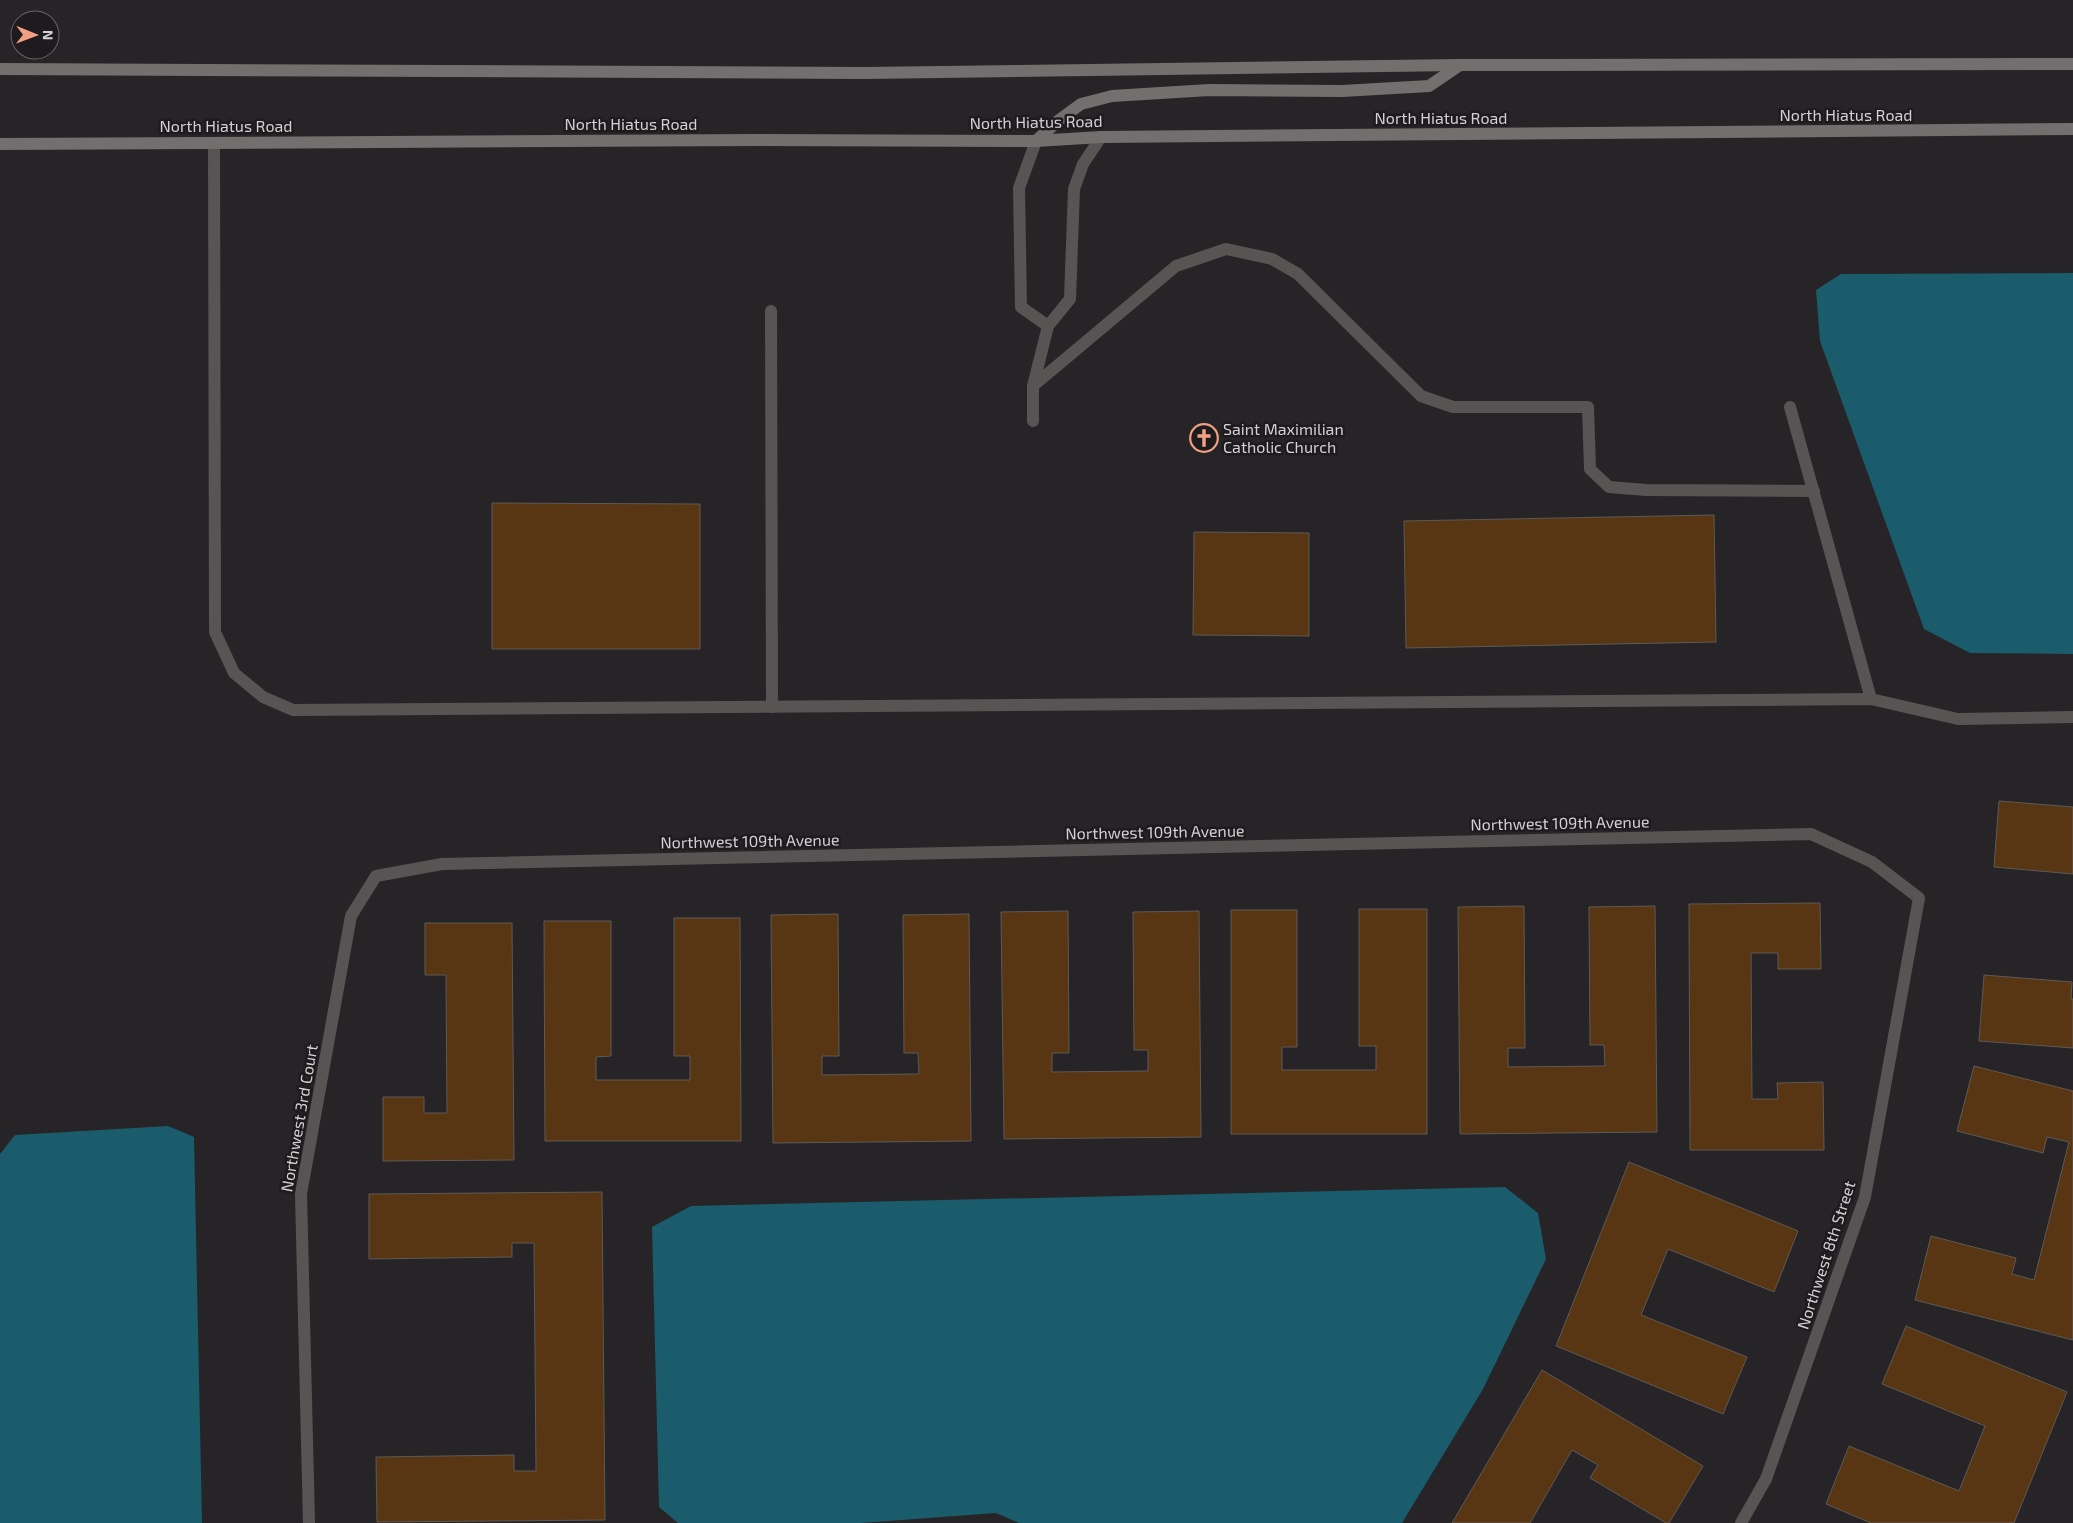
<svg xmlns="http://www.w3.org/2000/svg" width="2073" height="1523" font-family="'Exo 2',sans-serif">
<style>
.water{fill:#1a5c6c}
.building{fill:#583513;stroke:#5e5a56}
.lines{fill:none;stroke-linecap:round;stroke-linejoin:round}
.lane{stroke:#575554;stroke-width:12}
.street{stroke:#575554;stroke-width:12}
.secondary{stroke:#736f6e;stroke-width:12}
.labels{text-anchor:middle;stroke-width:5;stroke-linejoin:round;paint-order:stroke}
.street-label{font-size:16px;fill:#d3d1d3;stroke:#1e1b1e}
.poi-label{font-size:16px;fill:#d3d1d3;stroke:#1e1b1e;text-anchor:start}
</style>
<rect width="100%" height="100%" fill="#272427"/>
<g class="water">
<polygon points="2073,273 2073,654 1970,653 1924,629 1820,341 1816,290 1841,274"/>
<polygon points="168,1126 194,1137 202,1523 0,1523 0,1154 15,1135"/>
<polygon points="1505,1187 1538,1213 1546,1259 1483,1389 1402,1523 1019,1523 996,1513 860,1523 678,1523 659,1507 652,1227 691,1206"/>
</g>
<g class="building">
<polygon points="492,503 700,504 700,649 492,649"/>
<polygon points="1714,515 1716,642 1406,648 1404,521"/>
<polygon points="1194,532 1309,533 1309,636 1193,635"/>
<polygon points="1999,801 2073,807 2073,874 1994,867"/>
<polygon points="1820,903 1821,969 1778,969 1778,953 1751,953 1752,1099 1778,1099 1777,1083 1823,1082 1824,1150 1690,1150 1689,904"/>
<polygon points="1524,906 1525,1048 1508,1048 1508,1067 1605,1066 1604,1045 1590,1045 1589,907 1655,906 1657,1132 1460,1134 1458,907"/>
<polygon points="1359,909 1427,909 1427,1134 1231,1134 1231,910 1297,910 1297,1047 1282,1047 1282,1070 1376,1070 1376,1046 1359,1046"/>
<polygon points="1068,911 1069,1053 1052,1053 1052,1072 1148,1071 1148,1050 1134,1050 1133,912 1199,911 1201,1137 1004,1139 1001,912"/>
<polygon points="838,914 839,1056 822,1056 822,1075 919,1074 918,1053 904,1053 903,915 969,914 971,1141 773,1143 771,915"/>
<polygon points="674,918 740,918 741,1141 545,1141 544,921 611,921 611,1056 596,1057 596,1080 690,1080 690,1056 674,1056"/>
<polygon points="425,923 512,923 514,1160 383,1161 383,1097 424,1097 424,1113 447,1113 446,975 425,975"/>
<polygon points="1984,975 2072,982 2071,999 2073,999 2073,1048 1979,1041"/>
<polygon points="1974,1066 2073,1091 2073,1340 1915,1300 1931,1236 2016,1258 2012,1274 2034,1280 2069,1142 2047,1137 2043,1153 1957,1131"/>
<polygon points="1629,1162 1798,1231 1774,1292 1668,1249 1641,1315 1747,1357 1723,1414 1556,1346"/>
<polygon points="602,1192 605,1520 377,1522 376,1457 514,1455 514,1471 536,1471 534,1243 512,1243 512,1257 369,1259 369,1194"/>
<polygon points="1906,1326 2067,1392 2014,1523 1871,1523 1826,1504 1849,1446 1959,1491 1985,1426 1882,1384"/>
<polygon points="1542,1370 1703,1466 1669,1523 1666,1523 1590,1478 1598,1465 1572,1450 1530,1523 1452,1523"/>
</g>
<g class="lines">
<g class="lane">
<polyline points="1036,141 1019,188 1021,307 1048,326"/>
<polyline points="214,143 215,632 234,673 263,697 293,710 1871,699 1958,719 2073,717"/>
<polyline points="771,311 772,707"/>
<polyline points="1033,386 1176,266 1226,249 1272,259 1298,274 1421,396 1453,407 1588,407 1590,469 1609,487 1646,490 1814,491"/>
<polyline points="1790,407 1871,699"/>
<polyline points="1033,421 1033,386 1048,326 1070,299 1074,189 1083,164 1101,137"/>
</g>
<polyline class="street" points="309,1523 301,1194 351,916 376,876 442,864 1811,834 1872,862 1919,898 1865,1197 1766,1479 1741,1523"/>
<g class="secondary">
<polyline points="0,69 864,73 1460,65 2073,64"/>
<polyline points="1036,141 1059,120 1081,104 1112,96 1209,90 1342,91 1429,86 1460,65"/>
<polyline points="0,144 756,140 1036,141 1101,137 2073,129"/>
</g>
</g>
<defs>
<symbol id="church-ring" viewBox="-11 -11 22 22"><circle r="9.5" fill="#1e1b1e" stroke="#f39f83" stroke-width="1.5"/><path d="M-1.2-6h2.4v3.5h3.3v2.4h-3.3V6h-2.4V-.1h-3.3v-2.4h3.3Z" fill="#f39f83"/></symbol>
</defs>
<g fill-rule="evenodd">
<use href="#church-ring" x="1188" y="422" width="32" height="32"/>
</g>
<g class="labels">
<g class="street-label">
<text x="1846" y="121">North Hiatus Road</text>
<text x="1441" y="124">North Hiatus Road</text>
<text transform="translate(1036 122) rotate(-1)" y="6">North Hiatus Road</text>
<text x="631" y="130">North Hiatus Road</text>
<text x="226" y="132">North Hiatus Road</text>
<text transform="translate(1560 823) rotate(-1)" y="6">Northwest 109th Avenue</text>
<text transform="translate(1155 832) rotate(-1)" y="6">Northwest 109th Avenue</text>
<text transform="translate(750 841) rotate(-1)" y="6">Northwest 109th Avenue</text>
<text transform="translate(299 1118) rotate(-80)" y="6">Northwest 3rd Court</text>
<text transform="translate(1826 1255) rotate(-72)" y="6">Northwest 8th Street</text>
</g>
<g class="poi-label">
<text x="1223" y="435">Saint Maximilian<tspan x="1223" dy="18">Catholic Church</tspan></text>
</g>
</g>
<g transform="translate(35 35) rotate(91)"><circle r="24" fill="#1e1b1e" stroke="#666466"/>
<path d="M0-4L9 19L0 12L-9 19Z" fill="#f39f83"/>
<text y="-8" font-size="14" font-weight="bold" text-anchor="middle" fill="#d3d1d3">N</text>
</g>
</svg>
